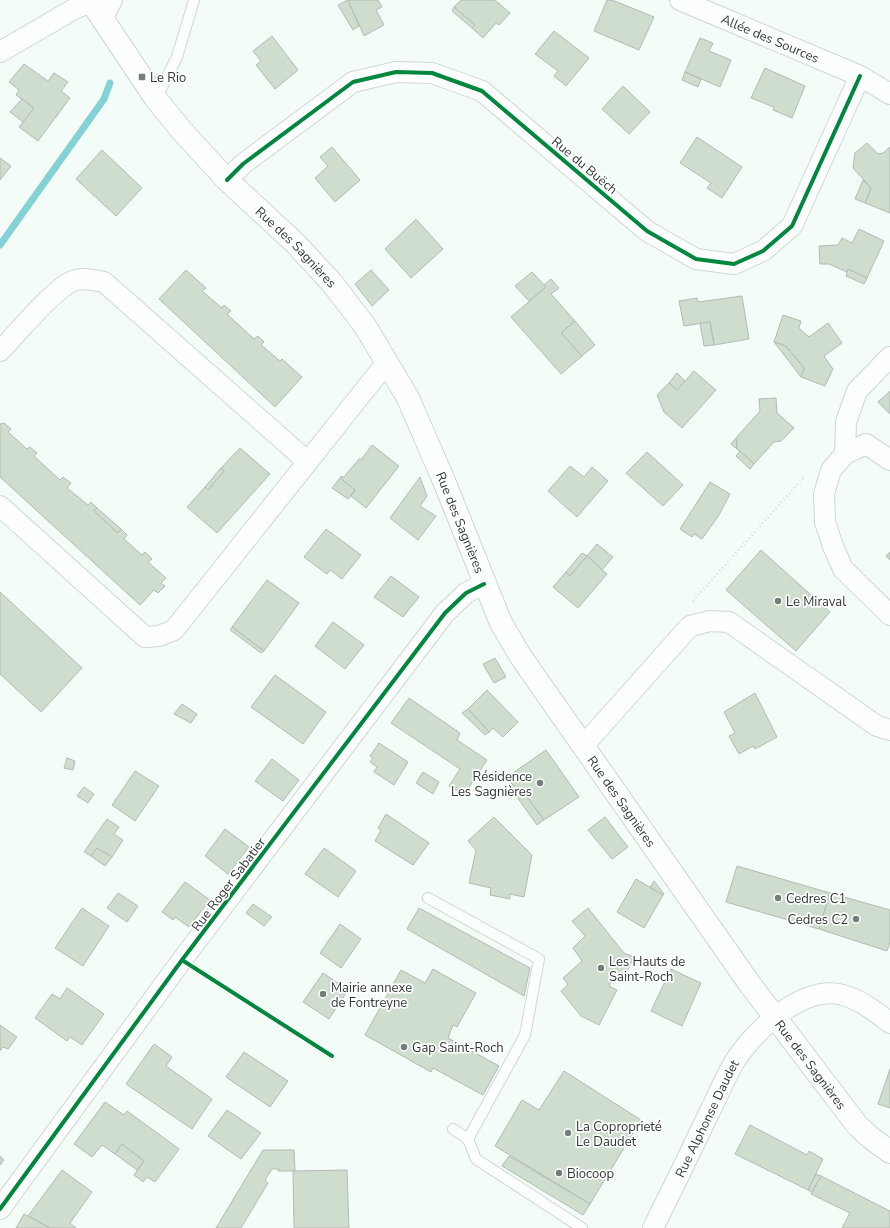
<svg xmlns="http://www.w3.org/2000/svg" width="890" height="1228" font-family="'Nunito Sans',sans-serif">
<style>
.lines{fill:none;stroke-linecap:round;stroke-linejoin:round}
.stream{stroke:#84d2d5;stroke-width:7}
.building{fill:#cfddcf;stroke:#b4bab5}
.service-casing{stroke:#cfd7d3;stroke-width:12}
.minor-casing{stroke:#cfd7d3;stroke-width:22}
.secondary-casing{stroke:#cfd7d3;stroke-width:24}
.path{stroke:#dadddc;stroke-width:2.5;stroke-dasharray:1 3;stroke-linecap:butt}
.service{stroke:#fdfffe;stroke-width:10}
.minor{stroke:#fdfffe;stroke-width:20}
.secondary{stroke:#fdfffe;stroke-width:22}
.cycleway-casing{stroke:#fff;stroke-width:6}
.cycleway{stroke:#00873e;stroke-width:4}
.poi-dot{fill:#757e79;stroke:#fff;stroke-width:1.5}
.labels{text-anchor:middle;stroke-width:3.5;stroke-linejoin:round;paint-order:stroke}
.street-label{font-size:13px;fill:#303a35;stroke:#fff}
.poi-label{font-size:13px;fill:#303a35;stroke:#fff;text-anchor:start}
</style>
<rect width="100%" height="100%" fill="#f4fcf7"/>
<g class="lines">
<polyline class="stream" points="0,245 104,99 110,83"/>
</g>
<g class="building">
<polygon points="348,0 359,26 353,30 338,5"/>
<polygon points="348,0 378,0 382,7 376,10 384,25 364,36"/>
<polygon points="461,0 495,0 510,13 499,25 496,23 483,38 472,28 475,25 454,7"/>
<polygon points="607,0 612,0 654,17 639,50 594,31"/>
<polygon points="454,7 475,25 472,28 452,11"/>
<polygon points="554,31 589,58 566,86 554,76 558,71 535,54"/>
<polygon points="272,36 298,70 275,89 256,65 261,61 253,51"/>
<polygon points="700,38 713,43 709,51 731,60 720,87 685,72"/>
<polygon points="24,64 48,81 54,73 68,82 61,91 70,98 38,141 19,127 34,108 16,95 19,90 9,82"/>
<polygon points="765,68 805,86 792,118 773,110 774,107 751,98"/>
<polygon points="685,72 701,79 698,87 682,80"/>
<polygon points="623,86 650,112 629,134 602,109"/>
<polygon points="22,99 34,108 23,122 10,112"/>
<polygon points="697,137 742,167 722,198 707,188 711,183 680,163"/>
<polygon points="867,143 878,154 883,153 890,147 890,213 865,203 871,188 853,168 855,153"/>
<polygon points="332,147 360,180 335,202 315,178 328,166 320,157"/>
<polygon points="102,150 142,188 116,216 76,179"/>
<polygon points="0,158 11,166 0,180"/>
<polygon points="863,180 871,188 865,203 855,199"/>
<polygon points="416,219 443,249 411,278 385,249"/>
<polygon points="859,229 884,241 867,278 848,269 847,272 829,264 820,264 819,246 838,245 842,238 852,243"/>
<polygon points="848,269 867,278 864,284 846,276"/>
<polygon points="186,270 206,288 202,291 222,308 224,305 231,311 227,314 254,339 258,336 264,342 261,345 280,361 282,359 302,377 275,407 159,299"/>
<polygon points="371,270 389,290 372,306 355,284"/>
<polygon points="532,272 546,287 529,301 515,286"/>
<polygon points="551,279 559,288 551,294 575,321 561,333 582,356 561,374 511,317 546,287 544,285"/>
<polygon points="742,296 749,339 714,345 710,322 684,326 679,301 697,298 698,302"/>
<polygon points="783,315 801,321 799,328 809,337 828,323 842,343 824,356 833,369 825,386 801,377 804,368 786,346 774,342"/>
<polygon points="575,321 595,345 582,356 561,333"/>
<polygon points="710,322 714,345 704,346 700,323"/>
<polygon points="774,342 786,346 804,368 801,377"/>
<polygon points="694,371 716,390 682,428 664,412 657,395 669,383 677,390"/>
<polygon points="677,373 685,381 677,390 669,383"/>
<polygon points="890,391 890,414 878,402"/>
<polygon points="776,398 777,413 794,428 781,441 774,442 754,464 737,449 736,438 760,411 759,399"/>
<polygon points="4,423 11,429 8,432 27,449 30,447 37,453 34,456 60,480 63,477 71,483 67,488 88,505 91,502 97,508 94,511 118,533 121,529 127,535 124,539 142,555 145,552 152,559 148,562 166,578 161,583 165,586 158,593 154,590 140,605 0,477 0,424"/>
<polygon points="736,438 737,449 731,444"/>
<polygon points="372,445 399,466 366,508 351,496 355,490 340,478 341,476 344,477 359,459 361,460"/>
<polygon points="240,448 270,474 217,533 187,507 205,487 208,490 224,471 221,468"/>
<polygon points="740,451 754,464 750,469 736,456"/>
<polygon points="647,452 683,485 663,506 626,473"/>
<polygon points="570,466 584,477 592,467 608,481 577,517 548,491"/>
<polygon points="221,468 224,471 208,490 205,487"/>
<polygon points="420,477 427,496 420,506 436,516 418,540 390,518"/>
<polygon points="340,478 355,490 348,499 332,488"/>
<polygon points="710,482 730,494 719,515 702,539 694,534 692,537 680,529"/>
<polygon points="97,508 121,529 118,533 94,511"/>
<polygon points="326,529 361,555 342,579 330,570 327,574 304,557"/>
<polygon points="597,544 613,557 602,570 587,556"/>
<polygon points="761,550 830,612 796,651 726,590"/>
<polygon points="890,552 890,560 886,556"/>
<polygon points="582,553 587,556 570,576 566,572"/>
<polygon points="587,556 607,574 578,608 553,587 566,572 570,576"/>
<polygon points="391,576 419,597 403,617 374,597"/>
<polygon points="267,580 299,603 264,651 232,627"/>
<polygon points="0,592 82,668 41,712 0,674"/>
<polygon points="333,622 364,645 345,669 315,646"/>
<polygon points="232,627 264,651 261,653 230,630"/>
<polygon points="495,658 506,677 494,683 483,664"/>
<polygon points="275,675 326,712 303,744 251,707"/>
<polygon points="487,690 518,722 503,737 493,728 489,732 468,709"/>
<polygon points="755,693 777,737 755,749 753,746 739,754 729,736 735,733 724,712"/>
<polygon points="409,698 460,733 457,740 487,760 464,795 449,786 460,769 391,723"/>
<polygon points="182,704 197,714 191,723 174,714"/>
<polygon points="468,709 489,732 485,735 462,713"/>
<polygon points="379,743 408,762 394,785 374,772 377,767 370,762 373,758 370,756"/>
<polygon points="546,750 579,797 544,820 521,789 517,791 507,777"/>
<polygon points="67,758 75,761 73,770 64,768"/>
<polygon points="272,759 299,780 283,801 255,781"/>
<polygon points="135,771 159,786 135,821 112,805"/>
<polygon points="423,772 439,782 433,794 416,783"/>
<polygon points="84,787 94,794 88,803 77,796"/>
<polygon points="521,789 544,820 537,825 514,793"/>
<polygon points="386,814 429,843 413,865 375,841 381,830 378,828"/>
<polygon points="494,817 532,855 524,897 510,894 510,899 490,895 491,888 469,883 476,850 468,841"/>
<polygon points="605,817 628,847 612,859 588,830"/>
<polygon points="107,819 119,827 114,834 123,840 112,857 97,848 91,856 84,852"/>
<polygon points="225,829 249,847 228,874 205,856"/>
<polygon points="97,848 112,857 105,866 91,856"/>
<polygon points="324,848 356,871 338,897 305,874"/>
<polygon points="737,866 830,893 819,929 726,902"/>
<polygon points="636,879 663,895 644,928 617,912"/>
<polygon points="654,881 664,894 663,895 650,887"/>
<polygon points="185,882 210,900 189,927 175,917 173,920 162,912"/>
<polygon points="118,893 138,906 127,922 107,908"/>
<polygon points="830,893 890,910 890,942 887,951 819,929"/>
<polygon points="253,904 272,917 264,926 246,913"/>
<polygon points="82,908 109,926 83,966 55,948"/>
<polygon points="419,908 530,968 524,996 407,929"/>
<polygon points="588,908 624,953 634,957 622,982 614,976 609,986 617,990 599,1025 581,1016 561,991 568,985 563,978 582,961 573,948 585,936 572,921"/>
<polygon points="340,924 361,939 341,968 320,953"/>
<polygon points="433,969 476,993 457,1027 453,1025 448,1038 499,1066 483,1095 433,1068 431,1072 365,1035 401,970 425,983"/>
<polygon points="671,969 701,983 682,1026 651,1011"/>
<polygon points="323,973 348,990 329,1019 303,1002"/>
<polygon points="67,988 104,1014 82,1045 70,1037 67,1041 35,1018 52,994 60,999"/>
<polygon points="0,1025 17,1037 8,1049 3,1047 0,1051"/>
<polygon points="154,1044 172,1057 166,1066 212,1099 192,1129 126,1084"/>
<polygon points="244,1052 288,1081 270,1107 226,1077"/>
<polygon points="890,1069 890,1108 878,1104"/>
<polygon points="564,1071 641,1120 590,1204 495,1146 522,1100 539,1110"/>
<polygon points="105,1102 124,1115 127,1111 179,1149 155,1182 147,1177 143,1182 134,1175 144,1161 122,1144 115,1154 102,1145 92,1157 74,1144"/>
<polygon points="227,1110 261,1133 241,1159 208,1136"/>
<polygon points="750,1125 807,1155 809,1151 823,1159 808,1190 735,1154"/>
<polygon points="122,1144 144,1161 137,1170 115,1154"/>
<polygon points="263,1150 294,1150 295,1171 278,1171 279,1169 272,1169 265,1180 268,1183 241,1228 216,1228"/>
<polygon points="0,1156 4,1160 0,1165"/>
<polygon points="509,1156 590,1204 583,1215 502,1166"/>
<polygon points="62,1170 92,1192 70,1223 76,1228 50,1228 28,1216"/>
<polygon points="347,1170 349,1228 294,1228 293,1171"/>
<polygon points="816,1174 821,1176 812,1192 808,1190"/>
<polygon points="821,1176 890,1211 890,1228 842,1228 850,1213 811,1194"/>
<polygon points="24,1214 28,1216 50,1228 16,1228"/>
</g>
<g class="lines">
<defs>
<g id="service">
<polyline points="156,99 177,57 194,0"/>
<polyline points="428,898 539,959 525,1035 468,1139"/>
<polyline points="453,1129 468,1139 476,1159 582,1228"/>
</g>
<g id="minor">
<path id="s1" d="M680 0 860 76 890 94"/>
<polyline points="103,17 112,0"/>
<polyline points="0,52 74,9 91,2"/>
<polyline points="227,180 243,164 353,82 396,72 432,73 482,91 647,231 696,259 734,264 763,251 792,226 860,76"/>
<path d="M0 351C16 335 54 288 73 281 82 277 94 280 104 282L308 462"/>
<polyline points="845,454 846,422 857,391 890,357"/>
<polyline points="890,460 866,444 845,454 831,470 824,494 825,522 833,546 843,569 890,615"/>
<polyline points="0,506 145,637 159,636 174,630 387,362"/>
<polyline points="584,745 690,626 710,621 729,622 877,726 890,730"/>
<polyline points="0,1209 182,960 445,613 466,593 484,584"/>
<path id="s2" d="M653 1228C672 1190 691 1151 709 1113 718 1096 725 1077 735 1061 754 1031 803 984 843 995 861 1000 876 1012 890 1023"/>
</g>
<g id="secondary">
<path id="s3" d="M90 0 156 99 182 131 227 180 296 244 332 283 365 326 408 398 444 481 501 623 521 657 749 983 857 1125 871 1138 890 1152"/>
</g>
</defs>
<use href="#service" class="service-casing"/>
<use href="#minor" class="minor-casing"/>
<use href="#secondary" class="secondary-casing"/>
<polyline class="path" points="693,601 804,477"/>
<use href="#service" class="service"/>
<use href="#minor" class="minor"/>
<use href="#secondary" class="secondary"/>
<defs>
<g id="cycleway">
<polyline points="227,180 243,164 353,82 396,72 432,73 482,91 647,231 696,259 734,264 763,251 792,226 860,76"/>
<polyline points="182,960 332,1056"/>
<polyline points="0,1209 182,960 445,613 466,593 484,584"/>
</g>
</defs>
<use href="#cycleway" class="cycleway-casing"/>
<use href="#cycleway" class="cycleway"/>
</g>
<g class="poi-dot">
<rect x="138" y="73" width="8" height="8" rx="2"/>
<circle cx="778" cy="601" r="4"/>
<circle cx="540" cy="783" r="4"/>
<circle cx="778" cy="898" r="4"/>
<circle cx="856" cy="919" r="4"/>
<circle cx="601" cy="968" r="4"/>
<circle cx="323" cy="994" r="4"/>
<circle cx="404" cy="1047" r="4"/>
<circle cx="568" cy="1133" r="4"/>
<circle cx="559" cy="1173" r="4"/>
</g>
<g class="labels">
<g class="street-label">
<text dy="5" stroke="none"><textPath href="#s1" startOffset="98">Allée des Sources</textPath></text>
<text transform="translate(585 165) rotate(40)" y="5">Rue du Buëch</text>
<text dy="5" stroke="none"><textPath href="#s3" startOffset="323">Rue des Sagnières</textPath></text>
<text dy="5" stroke="none"><textPath href="#s3" startOffset="647">Rue des Sagnières</textPath></text>
<text dy="5" stroke="none"><textPath href="#s3" startOffset="971">Rue des Sagnières</textPath></text>
<text transform="translate(228 884) rotate(-53)" y="5">Rue Roger Sabatier</text>
<text dy="5" stroke="none"><textPath href="#s3" startOffset="1295">Rue des Sagnières</textPath></text>
<text dy="5" stroke="none"><textPath href="#s2" startOffset="122">Rue Alphonse Daudet</textPath></text>
</g>
<g class="poi-label">
<text x="150" y="82">Le Rio</text>
<text x="786" y="606">Le Miraval</text>
<text x="532" y="781" text-anchor="end">Résidence<tspan x="532" dy="15">Les Sagnières</tspan></text>
<text x="786" y="903">Cedres C1</text>
<text x="848" y="924" text-anchor="end">Cedres C2</text>
<text x="609" y="966">Les Hauts de<tspan x="609" dy="15">Saint-Roch</tspan></text>
<text x="331" y="992">Mairie annexe<tspan x="331" dy="15">de Fontreyne</tspan></text>
<text x="412" y="1052">Gap Saint-Roch</text>
<text x="576" y="1131">La Coproprieté<tspan x="576" dy="15">Le Daudet</tspan></text>
<text x="567" y="1178">Biocoop</text>
</g>
</g>
</svg>
